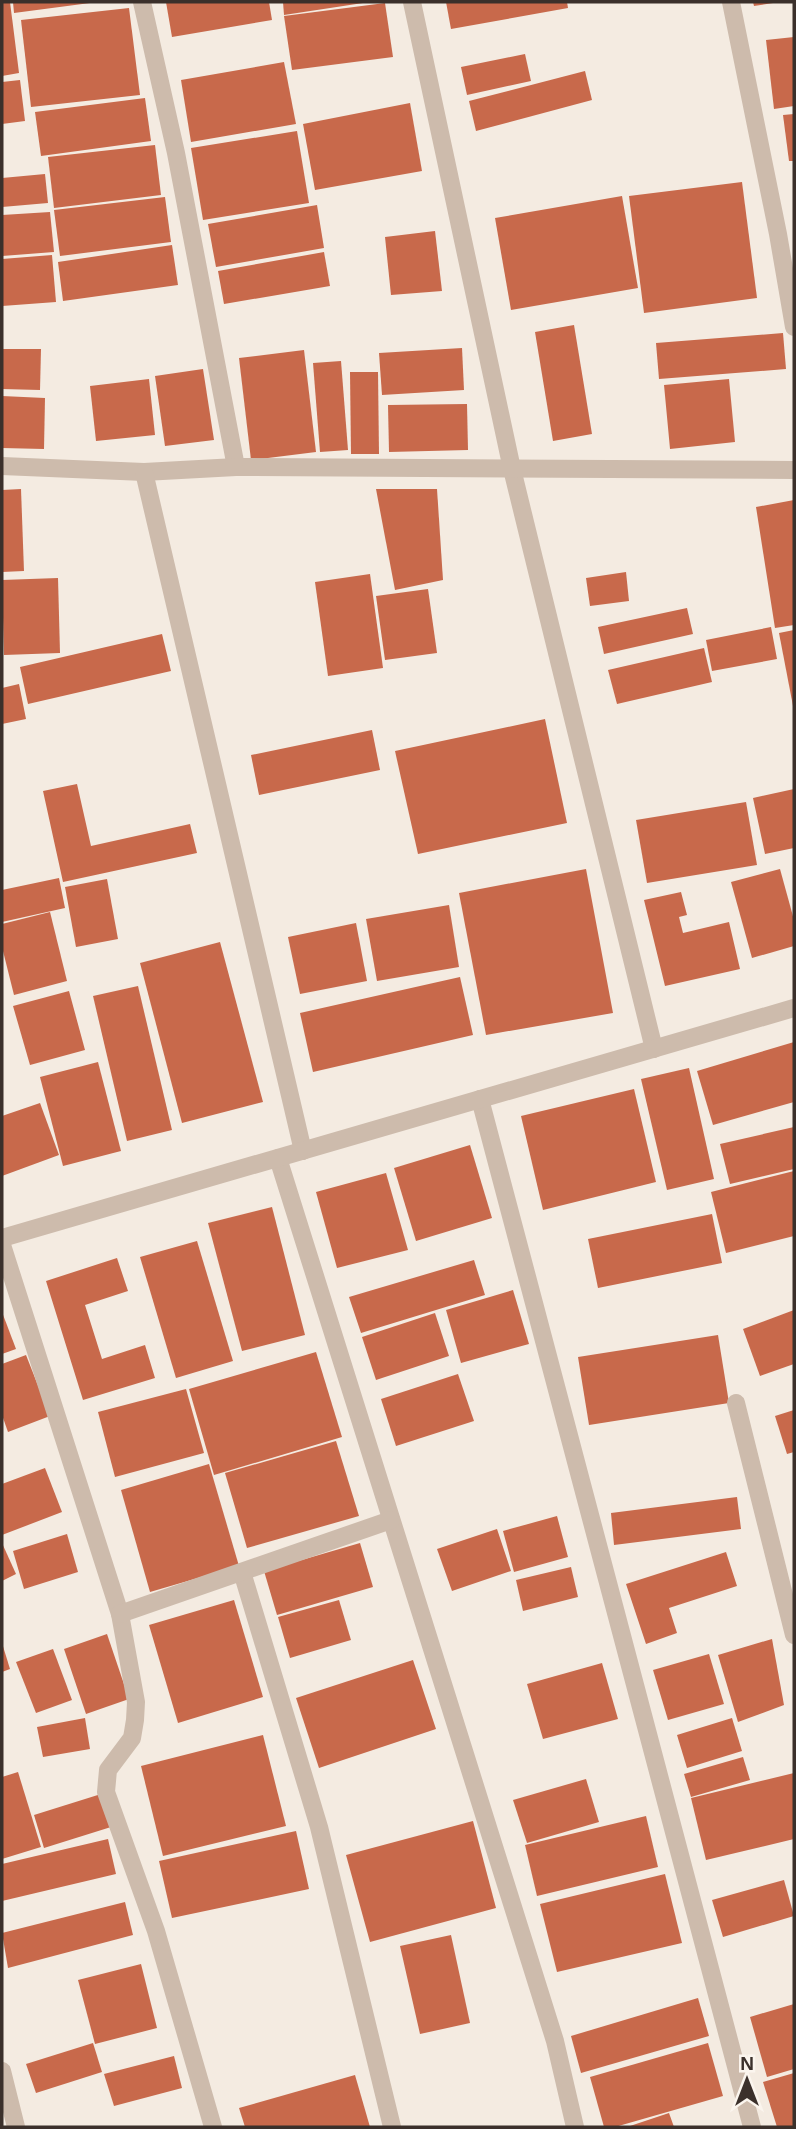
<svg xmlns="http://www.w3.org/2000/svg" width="796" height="2129" font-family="Arial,sans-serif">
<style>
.building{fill:#c8694b}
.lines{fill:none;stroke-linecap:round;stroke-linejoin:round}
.minor{stroke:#cdbbac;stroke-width:18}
</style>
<rect width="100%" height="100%" fill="#f4ebe1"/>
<g class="building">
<polygon points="2,2 10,2 19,73 2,76"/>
<polygon points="13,2 90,2 90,3 14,13"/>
<polygon points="166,2 269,2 272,20 172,37"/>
<polygon points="283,2 362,2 363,3 284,15"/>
<polygon points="446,2 567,2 568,8 451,29"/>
<polygon points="753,2 773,2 773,3 754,6"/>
<polygon points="385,3 393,57 292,70 284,16"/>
<polygon points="129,8 140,95 31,107 21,20"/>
<polygon points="794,37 794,106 774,109 766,40"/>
<polygon points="525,54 531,81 467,95 461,67"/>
<polygon points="284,62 296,124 191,142 181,80"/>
<polygon points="585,71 592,100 476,131 469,101"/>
<polygon points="20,80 25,121 2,124 2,82"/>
<polygon points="145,98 151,141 41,156 35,112"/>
<polygon points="410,103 422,171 315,190 303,124"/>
<polygon points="794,114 794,161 789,161 783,115"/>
<polygon points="297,131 309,203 203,220 191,148"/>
<polygon points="155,145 161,195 54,208 48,157"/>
<polygon points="45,174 48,203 2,207 2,178"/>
<polygon points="742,182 757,298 644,313 629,196"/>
<polygon points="622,196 638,288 511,310 495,218"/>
<polygon points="165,197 171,242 60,256 54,210"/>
<polygon points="317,205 324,248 216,267 208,224"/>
<polygon points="50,212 54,252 2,256 2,215"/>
<polygon points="435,231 442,291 391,295 385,237"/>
<polygon points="172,245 178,285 63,301 58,262"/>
<polygon points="324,252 330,286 224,304 218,271"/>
<polygon points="52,255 56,302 2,306 2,259"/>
<polygon points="574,325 592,434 553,441 535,332"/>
<polygon points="783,333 786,369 659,379 656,343"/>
<polygon points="462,348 464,390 382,395 379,353"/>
<polygon points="2,349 41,349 40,390 2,389"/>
<polygon points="304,350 316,452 251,460 239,358"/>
<polygon points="341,361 348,450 320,452 313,363"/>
<polygon points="203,369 214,440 165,446 155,376"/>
<polygon points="350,372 378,372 379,454 351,454"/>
<polygon points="149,379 155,435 96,441 90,386"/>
<polygon points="729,379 735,442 670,449 664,385"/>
<polygon points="2,396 45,398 44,449 2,448"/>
<polygon points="467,404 468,450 389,452 388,405"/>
<polygon points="21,489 24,571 2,572 2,490"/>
<polygon points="376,489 437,489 443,580 395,590"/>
<polygon points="794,500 794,625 775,628 756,507"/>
<polygon points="626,572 629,601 590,606 586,578"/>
<polygon points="370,574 383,668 328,676 315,582"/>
<polygon points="58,578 60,653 4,655 2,580"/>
<polygon points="428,589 437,653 385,660 376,596"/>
<polygon points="687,608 693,634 604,654 598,627"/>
<polygon points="771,627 777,659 712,671 706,640"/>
<polygon points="794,630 794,706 793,706 779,633"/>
<polygon points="162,634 171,671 28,704 20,667"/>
<polygon points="704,648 712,682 617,704 608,670"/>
<polygon points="19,684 26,719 2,724 2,688"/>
<polygon points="545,719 567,823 418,854 395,751"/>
<polygon points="372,730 380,770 259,795 251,755"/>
<polygon points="77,784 91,846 190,824 197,853 63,882 43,791"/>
<polygon points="794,789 794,848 765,854 753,798"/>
<polygon points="746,802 757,865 647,883 636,820"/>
<polygon points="586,869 613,1013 486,1035 459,893"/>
<polygon points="780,869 794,920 794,946 752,958 731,882"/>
<polygon points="59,878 65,908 2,922 2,890"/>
<polygon points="107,879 118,939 76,947 65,887"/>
<polygon points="681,892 687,915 679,917 683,933 729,922 740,969 665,986 644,900"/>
<polygon points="449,905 459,967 377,981 366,919"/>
<polygon points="50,912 67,981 14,995 2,947 2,924"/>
<polygon points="356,923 367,981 300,994 288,937"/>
<polygon points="220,942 263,1102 182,1123 140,963"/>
<polygon points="460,977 473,1035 313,1072 300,1013"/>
<polygon points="138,986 172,1130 127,1141 93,996"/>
<polygon points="69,991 85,1050 30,1065 13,1006"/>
<polygon points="794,1042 794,1102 713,1125 697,1071"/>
<polygon points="98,1062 121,1151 63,1166 40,1077"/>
<polygon points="689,1068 714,1179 667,1190 641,1079"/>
<polygon points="634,1089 656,1182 543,1210 521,1116"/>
<polygon points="40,1103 59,1155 2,1176 2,1116"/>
<polygon points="794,1127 794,1169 730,1184 720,1144"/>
<polygon points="470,1145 492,1218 416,1241 394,1168"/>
<polygon points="794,1171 794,1236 726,1253 711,1192"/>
<polygon points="386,1173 408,1250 337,1268 316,1192"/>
<polygon points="272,1207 305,1335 242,1351 208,1223"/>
<polygon points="712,1214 722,1263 598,1288 588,1239"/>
<polygon points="197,1241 233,1361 176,1378 140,1257"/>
<polygon points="117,1258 128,1291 85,1305 102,1359 145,1345 155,1378 83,1400 46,1281"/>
<polygon points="474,1260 485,1295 361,1333 349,1297"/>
<polygon points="513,1290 529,1344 461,1363 446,1310"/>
<polygon points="794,1310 794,1364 760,1376 743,1329"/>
<polygon points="2,1312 16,1349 2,1354"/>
<polygon points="435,1313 449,1356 376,1380 362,1337"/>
<polygon points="718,1335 729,1403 589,1425 578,1357"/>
<polygon points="316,1352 342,1437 214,1475 189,1389"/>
<polygon points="26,1355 50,1416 8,1432 2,1415 2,1364"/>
<polygon points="458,1374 474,1421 396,1446 381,1399"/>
<polygon points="186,1389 204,1453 115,1477 98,1412"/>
<polygon points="794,1410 794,1452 787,1454 775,1416"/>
<polygon points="336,1441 359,1516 247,1548 225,1473"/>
<polygon points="209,1464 239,1566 150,1592 121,1490"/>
<polygon points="45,1468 62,1512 2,1535 2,1484"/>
<polygon points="737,1497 741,1529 614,1545 611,1513"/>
<polygon points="557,1516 568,1557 514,1572 503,1531"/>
<polygon points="497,1529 511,1571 452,1591 437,1549"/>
<polygon points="67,1534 78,1572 24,1589 13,1551"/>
<polygon points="2,1543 16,1574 2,1581"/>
<polygon points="360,1543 373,1587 277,1615 264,1571"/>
<polygon points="726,1552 737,1586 669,1608 677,1633 646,1644 626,1584"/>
<polygon points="571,1567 578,1597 523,1611 516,1580"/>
<polygon points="234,1600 263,1697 178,1723 149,1625"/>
<polygon points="339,1600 351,1640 290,1658 278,1617"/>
<polygon points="107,1634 129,1699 86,1714 64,1649"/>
<polygon points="772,1639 784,1705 738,1722 718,1655"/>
<polygon points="2,1643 10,1669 2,1672"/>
<polygon points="53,1649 72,1700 36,1713 16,1662"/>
<polygon points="709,1654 724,1704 668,1720 653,1670"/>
<polygon points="413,1660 436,1729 319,1768 296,1698"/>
<polygon points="602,1663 618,1719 543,1739 527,1684"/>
<polygon points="85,1718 90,1749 43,1757 37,1727"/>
<polygon points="732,1718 742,1751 687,1768 677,1735"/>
<polygon points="263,1735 286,1826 163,1856 141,1766"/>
<polygon points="743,1757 750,1780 691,1797 684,1774"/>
<polygon points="18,1772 41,1847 2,1859 2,1777"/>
<polygon points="794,1773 794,1839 706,1860 691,1798"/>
<polygon points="586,1779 599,1822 527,1843 513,1800"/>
<polygon points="101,1794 111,1827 44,1848 34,1815"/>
<polygon points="646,1816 658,1867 537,1896 525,1845"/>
<polygon points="473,1821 496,1908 370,1942 346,1855"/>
<polygon points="296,1831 309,1889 172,1918 159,1861"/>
<polygon points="108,1839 116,1874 2,1901 2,1864"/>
<polygon points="665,1874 682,1943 557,1972 540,1904"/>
<polygon points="784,1880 794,1916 723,1937 712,1900"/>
<polygon points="125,1902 133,1935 8,1968 2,1933"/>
<polygon points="451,1935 470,2023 420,2034 400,1946"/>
<polygon points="141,1964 157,2028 95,2044 78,1980"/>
<polygon points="698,1998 709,2036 581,2073 571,2036"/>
<polygon points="794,2004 794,2069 767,2077 750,2017"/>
<polygon points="93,2043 102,2072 36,2093 26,2064"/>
<polygon points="708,2043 723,2096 615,2127 604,2127 590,2077"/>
<polygon points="174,2056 182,2088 114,2106 104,2074"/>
<polygon points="794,2073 794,2127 777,2127 763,2082"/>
<polygon points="355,2075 370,2127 245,2127 239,2108"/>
<polygon points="669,2113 674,2127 627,2127"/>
</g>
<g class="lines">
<g class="minor">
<polyline points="142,2 176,153 236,467"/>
<polyline points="412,2 512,469 654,1049"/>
<polyline points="731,2 778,234 794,327"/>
<polyline points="2,466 144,472 236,467 794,470"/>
<polyline points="144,472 303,1151"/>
<polyline points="480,1099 752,2127"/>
<polyline points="278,1158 555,2041 575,2127"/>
<polyline points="2,1238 794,1008"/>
<polyline points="2,1245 120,1614 136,1702 135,1720 132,1738 108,1770 106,1792 156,1931 213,2127"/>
<polyline points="736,1403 794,1635"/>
<polyline points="242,1572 319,1827 392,2127"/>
<polyline points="120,1614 391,1520"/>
<polyline points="2,2071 16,2127"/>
</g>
</g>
<rect width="796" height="2129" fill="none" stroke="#3b302b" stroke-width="7"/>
<g transform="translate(747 2080)" stroke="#fbf5ee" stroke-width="5" paint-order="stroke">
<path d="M0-5L12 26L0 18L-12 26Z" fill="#3b302b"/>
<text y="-10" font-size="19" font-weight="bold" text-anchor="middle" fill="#3b302b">N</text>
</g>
</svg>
